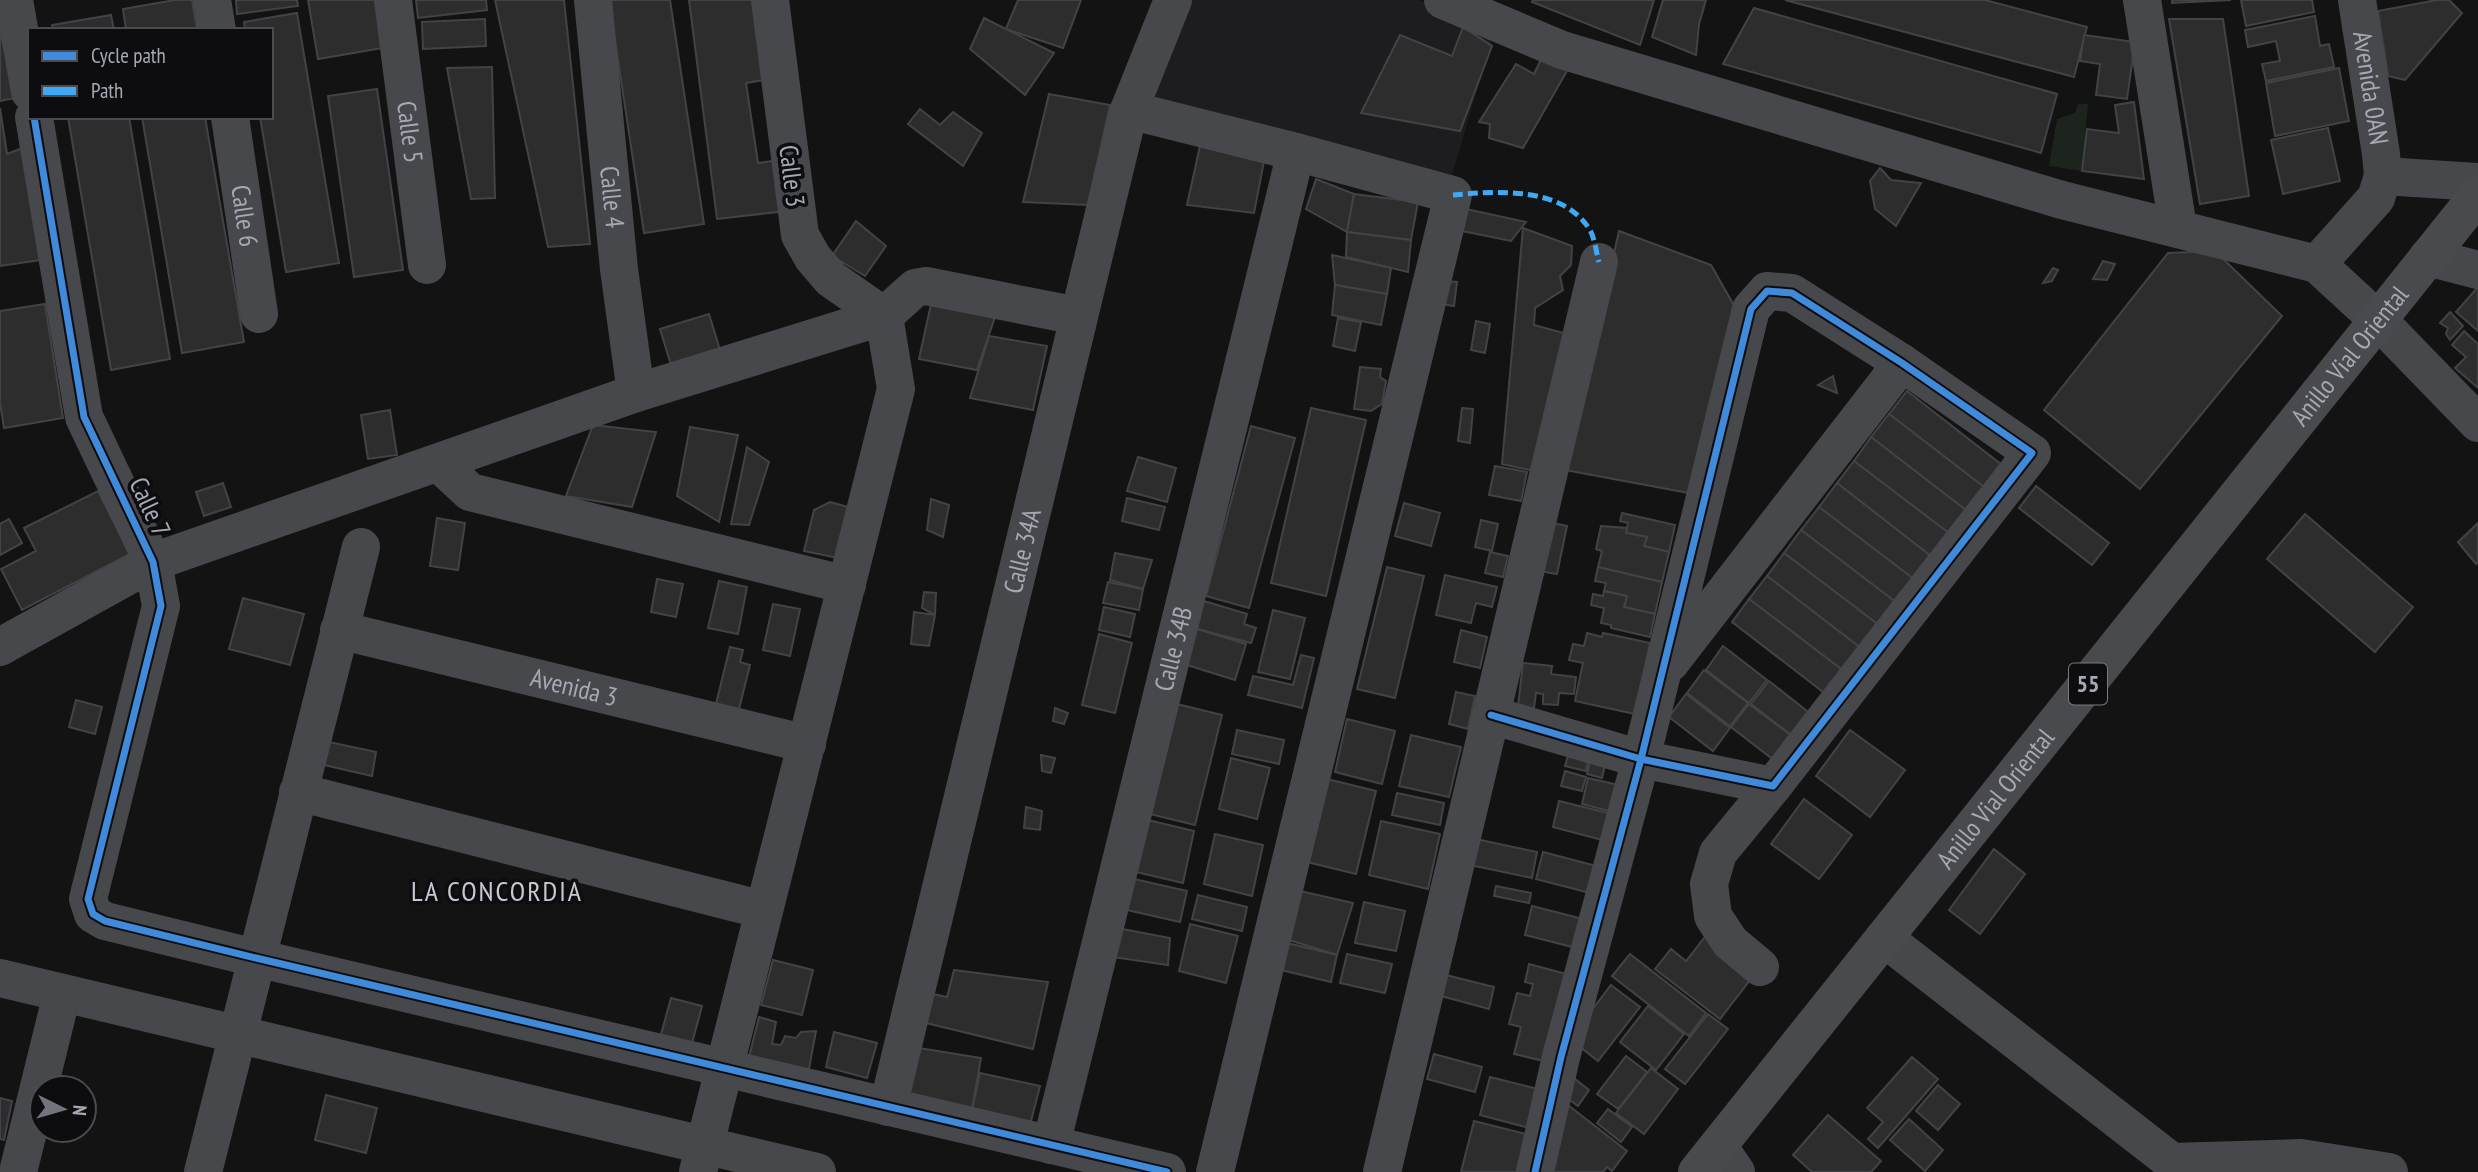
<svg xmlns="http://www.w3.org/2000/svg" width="2478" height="1172" font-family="'PT Sans Narrow',sans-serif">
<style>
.built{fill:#1d1d1f}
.green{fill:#1d231d}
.building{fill:#2d2d2e;stroke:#424346;stroke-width:2}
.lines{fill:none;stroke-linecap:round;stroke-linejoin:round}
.minor{stroke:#47484c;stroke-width:38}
.highway{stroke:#494a4d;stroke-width:38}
.quiet{stroke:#3fa9f5;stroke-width:5;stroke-dasharray:10 5;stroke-linecap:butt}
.cycleway-casing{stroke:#0d0d0f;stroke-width:11}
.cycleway{stroke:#408adc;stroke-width:7}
.labels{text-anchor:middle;stroke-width:7;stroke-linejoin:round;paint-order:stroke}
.shield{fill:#0d0d0f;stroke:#777a82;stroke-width:2}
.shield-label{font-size:24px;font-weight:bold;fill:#a4a9b4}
.street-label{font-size:26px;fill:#a4a9b4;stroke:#0d0d0f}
.neighbourhood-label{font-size:28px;letter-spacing:2px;fill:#c5c8d0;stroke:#0d0d0f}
</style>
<rect width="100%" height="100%" fill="#131313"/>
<polygon class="built" points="1179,0 1418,0 1495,28 1452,175 1141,101"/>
<polygon class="green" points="2078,104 2088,104 2082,171 2049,166 2057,119 2075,113"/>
<g class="building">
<polygon points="175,0 192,0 197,30 126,30 123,9"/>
<polygon points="236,0 297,0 298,6 237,14"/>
<polygon points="308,0 375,0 383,48 318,59"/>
<polygon points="416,0 486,0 487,10 418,18"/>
<polygon points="495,0 564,0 590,244 548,247"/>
<polygon points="609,0 670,0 704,224 644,233"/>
<polygon points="689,0 757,0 769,79 746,83 758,163 779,160 787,211 717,219"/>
<polygon points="1018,0 1081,0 1063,48 1006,29"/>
<polygon points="1533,0 1654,0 1640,45 1532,2"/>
<polygon points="1663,0 1706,0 1699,24 1696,55 1652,37"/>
<polygon points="1785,0 1985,0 2087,27 2074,77"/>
<polygon points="2172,0 2231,0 2172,3"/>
<polygon points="2241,0 2312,0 2314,12 2246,26"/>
<polygon points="2437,0 2449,0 2462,13 2405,80 2388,76 2378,11"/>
<polygon points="1754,8 2057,94 2041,153 1723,64"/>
<polygon points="297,13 339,263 286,272 260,117 271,117 271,30 245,30 244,22"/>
<polygon points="111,15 114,30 53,30 52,25"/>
<polygon points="2315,16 2320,46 2329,44 2334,67 2266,81 2262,64 2280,61 2276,41 2248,47 2245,30"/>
<polygon points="984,18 1054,53 1025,95 970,49"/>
<polygon points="485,19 486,46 423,49 422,22"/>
<polygon points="2169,19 2223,19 2249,196 2200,204"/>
<polygon points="1463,27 1492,46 1460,131 1361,113 1400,35 1452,56"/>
<polygon points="0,29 15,98 0,101"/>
<polygon points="2084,35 2135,42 2127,99 2096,95 2100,64 2080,61"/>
<polygon points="1544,53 1572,62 1523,148 1489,138 1490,124 1479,122 1516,64 1534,74"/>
<polygon points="492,67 495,198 471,199 447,68"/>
<polygon points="2339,68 2349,121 2275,136 2266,83"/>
<polygon points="377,89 403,270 354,277 328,96"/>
<polygon points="1049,94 1110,105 1088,205 1023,202"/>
<polygon points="2134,102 2144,179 2082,171 2087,129 2119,133 2115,105"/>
<polygon points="0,108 7,154 25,147 41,260 0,266"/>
<polygon points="920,109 940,125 953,112 982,133 963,166 908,124"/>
<polygon points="68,117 129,117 170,359 111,370"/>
<polygon points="142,117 205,117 244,342 182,353"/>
<polygon points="2328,128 2340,181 2283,194 2271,140"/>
<polygon points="1200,146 1265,156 1254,213 1187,205"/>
<polygon points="1880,168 1891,180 1921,183 1896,226 1875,209 1870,181"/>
<polygon points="1316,179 1354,194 1347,232 1306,209"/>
<polygon points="1354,194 1418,202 1411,240 1347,232"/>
<polygon points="1457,207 1526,222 1511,241 1452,229"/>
<polygon points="856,221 886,246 865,276 832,256"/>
<polygon points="1523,228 1572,246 1571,265 1560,276 1563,290 1535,308 1534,325 1578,337 1534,471 1502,464"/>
<polygon points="1619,231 1711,265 1740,316 1689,493 1565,470"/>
<polygon points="1347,232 1411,240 1408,272 1346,257"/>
<polygon points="2215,251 2282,316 2140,489 2044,410 2168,253"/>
<polygon points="1332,255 1391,268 1387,294 1335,285"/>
<polygon points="2103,261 2115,264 2107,280 2093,279"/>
<polygon points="2053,268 2058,270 2052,281 2043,283"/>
<polygon points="1444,281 1457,282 1454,306 1441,304"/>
<polygon points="1335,285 1387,294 1381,325 1332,315"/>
<polygon points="2478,287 2478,331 2456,312"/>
<polygon points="933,295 997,311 977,370 919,359"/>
<polygon points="45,304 63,418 4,428 0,403 0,311"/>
<polygon points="2450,312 2463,326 2450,340 2446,334 2448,328 2440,323"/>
<polygon points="709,314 720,350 671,365 660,329"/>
<polygon points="1338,318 1361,322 1355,351 1333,346"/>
<polygon points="1476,321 1490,324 1485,353 1471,350"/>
<polygon points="2464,331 2478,344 2478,388 2455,368 2466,357 2452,345"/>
<polygon points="989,336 1047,346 1033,410 970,398"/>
<polygon points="1360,367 1381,369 1380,377 1386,381 1382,404 1371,411 1354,409"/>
<polygon points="1833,376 1837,393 1818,385"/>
<polygon points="1907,391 2002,465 1984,487 1889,414"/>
<polygon points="1311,408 1366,420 1326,596 1271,583"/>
<polygon points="1462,408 1473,409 1470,443 1458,441"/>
<polygon points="390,410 397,455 368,459 361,415"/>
<polygon points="1889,414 1984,487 1967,511 1871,437"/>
<polygon points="593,425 656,432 632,507 566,496"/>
<polygon points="1251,426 1295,438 1249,608 1206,596"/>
<polygon points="690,427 738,435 719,522 677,496"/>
<polygon points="1871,437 1967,511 1950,534 1854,461"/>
<polygon points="747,447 769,462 749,525 731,524"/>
<polygon points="1138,457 1176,468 1167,502 1127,491"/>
<polygon points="1854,461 1950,534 1932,557 1837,483"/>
<polygon points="1495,466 1527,472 1521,501 1489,495"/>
<polygon points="223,483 231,507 204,516 196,492"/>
<polygon points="1837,483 1932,557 1915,580 1819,507"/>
<polygon points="2036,486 2109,543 2092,565 2019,508"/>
<polygon points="98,491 130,554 22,610 1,569 36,551 24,528"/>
<polygon points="1127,498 1165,507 1159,530 1122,521"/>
<polygon points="931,499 949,505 943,537 927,530"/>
<polygon points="830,502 848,507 838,558 804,551 814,510"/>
<polygon points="1404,503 1440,513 1431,546 1395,536"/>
<polygon points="1819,507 1915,580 1897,603 1801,530"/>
<polygon points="1622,513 1675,525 1669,552 1644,546 1647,537 1626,533 1628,523 1620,521"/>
<polygon points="2305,514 2413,607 2375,652 2267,559"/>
<polygon points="437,518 465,523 458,570 430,566"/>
<polygon points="9,519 22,543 0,555 0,524"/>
<polygon points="1481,520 1498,524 1492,551 1475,547"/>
<polygon points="1549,522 1567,526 1557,574 1539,571"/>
<polygon points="2478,523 2478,562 2476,564 2458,542"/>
<polygon points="1601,526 1627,528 1626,533 1647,537 1644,546 1669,552 1662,582 1598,567 1602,551 1596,549"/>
<polygon points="1801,530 1897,603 1880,626 1784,553"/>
<polygon points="1490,552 1508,556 1503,577 1485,573"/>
<polygon points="1115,553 1152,560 1143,589 1110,580"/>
<polygon points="1784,553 1880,626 1862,649 1767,576"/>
<polygon points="1387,567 1424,576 1395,698 1357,689"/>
<polygon points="1598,567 1662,582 1655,614 1624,607 1627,596 1604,591 1606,583 1595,581"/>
<polygon points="1445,575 1497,587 1492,607 1476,603 1471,623 1436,615"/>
<polygon points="1767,576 1862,649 1845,672 1749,599"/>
<polygon points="657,579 683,584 676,617 651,612"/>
<polygon points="719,581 747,587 738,634 708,628"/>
<polygon points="1108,582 1143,589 1139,610 1103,603"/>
<polygon points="1604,591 1627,596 1624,607 1655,614 1650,637 1611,628 1611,625 1601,623 1604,608 1591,605 1593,594 1603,596"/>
<polygon points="924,592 936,593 935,615 922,608"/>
<polygon points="243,598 304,614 290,665 229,649"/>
<polygon points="1749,599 1845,672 1827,695 1732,622"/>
<polygon points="1204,601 1247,614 1244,624 1256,628 1251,643 1197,629"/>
<polygon points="773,604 800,609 790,656 763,650"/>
<polygon points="1104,607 1135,614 1130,637 1099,630"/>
<polygon points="1273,610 1305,618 1290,679 1258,672"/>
<polygon points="914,612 935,615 929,646 911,644"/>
<polygon points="1197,629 1246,644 1235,680 1187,665"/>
<polygon points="1461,630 1487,637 1480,668 1454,662"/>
<polygon points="1587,633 1602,637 1603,633 1650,643 1635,714 1575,701 1583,663 1569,660 1573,644 1584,646"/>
<polygon points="1099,634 1132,643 1115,713 1082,705"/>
<polygon points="1723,646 1767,680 1749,703 1706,670"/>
<polygon points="730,647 743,650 740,662 750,665 738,713 715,708"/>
<polygon points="1301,655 1314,658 1302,708 1248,695 1253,676 1293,685"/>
<polygon points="1523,663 1552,666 1551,674 1576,677 1574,694 1559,693 1558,705 1543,704 1543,694 1536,693 1534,708 1518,706"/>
<polygon points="1704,670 1748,703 1730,726 1687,693"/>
<polygon points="1769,681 1812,715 1795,738 1751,704"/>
<polygon points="1456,692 1475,696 1468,729 1449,724"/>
<polygon points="1686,694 1730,728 1713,751 1669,717"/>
<polygon points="76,700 102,707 95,734 69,727"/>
<polygon points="1177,704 1222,715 1195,825 1150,814"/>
<polygon points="1749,704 1793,737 1775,761 1731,727"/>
<polygon points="1055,708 1068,713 1064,724 1053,721"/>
<polygon points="1347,719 1395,731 1382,784 1335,772"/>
<polygon points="1237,730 1284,740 1279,764 1232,754"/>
<polygon points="1850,730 1905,770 1870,817 1816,776"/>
<polygon points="1411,735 1461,747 1449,797 1399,786"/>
<polygon points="329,742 376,752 372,776 324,765"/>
<polygon points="1569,752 1589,757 1586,771 1565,766"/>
<polygon points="1041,755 1055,758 1051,773 1042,771"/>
<polygon points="1591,757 1606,761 1602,778 1587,774"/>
<polygon points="1231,758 1270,768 1257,819 1219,809"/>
<polygon points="1565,771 1586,777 1582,791 1561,786"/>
<polygon points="1323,778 1376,791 1356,874 1303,861"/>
<polygon points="1588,778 1623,786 1617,813 1582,804"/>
<polygon points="1397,793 1444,803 1440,825 1392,815"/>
<polygon points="1804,799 1852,835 1819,879 1771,844"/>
<polygon points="1559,801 1612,814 1606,841 1553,827"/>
<polygon points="1026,807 1042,811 1040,830 1024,828"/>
<polygon points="1148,820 1194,831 1183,883 1136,872"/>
<polygon points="1381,821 1440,834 1428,889 1369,875"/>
<polygon points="1215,834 1263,845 1252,896 1204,884"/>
<polygon points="1476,839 1537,852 1532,878 1470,865"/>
<polygon points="1994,849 2025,874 1980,934 1949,910"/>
<polygon points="1543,852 1600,867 1594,894 1536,879"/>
<polygon points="1134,879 1187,891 1180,922 1127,910"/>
<polygon points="1496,886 1531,893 1529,903 1494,896"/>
<polygon points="1300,891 1353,903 1337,955 1289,940"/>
<polygon points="1198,895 1247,907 1242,931 1192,919"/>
<polygon points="1364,902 1405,911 1396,951 1355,943"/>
<polygon points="1532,906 1587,920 1580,949 1525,935"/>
<polygon points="1190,924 1238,936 1226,983 1179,971"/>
<polygon points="1112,927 1170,938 1168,965 1106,956"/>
<polygon points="1705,937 1754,975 1720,1019 1655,969 1671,949 1686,961"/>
<polygon points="1287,943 1337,955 1331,982 1281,970"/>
<polygon points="1347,954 1392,964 1385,993 1340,983"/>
<polygon points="1630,954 1706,1013 1689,1036 1612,976"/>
<polygon points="773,960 813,970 802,1015 761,1005"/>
<polygon points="1529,964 1570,975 1548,1062 1514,1054 1521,1027 1509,1024 1517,993 1530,996 1533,984 1525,982"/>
<polygon points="954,970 1048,982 1033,1049 926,1023 933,994 947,997"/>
<polygon points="1446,975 1494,987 1489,1009 1441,996"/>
<polygon points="1611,985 1640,1007 1598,1061 1570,1039"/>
<polygon points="671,998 702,1006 691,1047 660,1038"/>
<polygon points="1648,1006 1684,1034 1656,1070 1620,1042"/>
<polygon points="1708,1014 1728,1029 1685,1084 1665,1069"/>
<polygon points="759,1017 776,1022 772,1044 781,1045 785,1036 796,1038 801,1032 816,1031 808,1074 748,1061"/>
<polygon points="834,1032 877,1043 867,1078 826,1067"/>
<polygon points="919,1048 981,1058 971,1115 906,1099"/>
<polygon points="1434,1054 1482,1067 1475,1092 1427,1079"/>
<polygon points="1626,1056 1647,1072 1618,1109 1597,1094"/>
<polygon points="1912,1057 1938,1079 1878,1148 1868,1139 1883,1122 1867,1108"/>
<polygon points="1651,1068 1678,1089 1644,1134 1616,1113"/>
<polygon points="980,1073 1040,1086 1029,1129 971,1115"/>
<polygon points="1490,1077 1546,1091 1537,1130 1480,1115"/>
<polygon points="1575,1079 1589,1090 1578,1106 1563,1095"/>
<polygon points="1938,1085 1960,1104 1938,1130 1916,1111"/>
<polygon points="326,1095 377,1108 366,1153 315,1140"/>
<polygon points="0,1098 12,1101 4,1140 0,1139"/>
<polygon points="1564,1102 1627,1151 1612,1171 1607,1167 1603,1172 1541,1172"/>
<polygon points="1608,1109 1632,1127 1621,1142 1597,1123"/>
<polygon points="1828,1115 1881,1161 1871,1172 1812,1172 1793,1155"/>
<polygon points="1909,1119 1943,1150 1925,1171 1890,1140"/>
<polygon points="1474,1121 1534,1136 1525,1172 1461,1172"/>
</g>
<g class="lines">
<g class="minor">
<polyline points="14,0 30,92"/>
<polyline points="212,0 217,30"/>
<path id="s1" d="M393 0 427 265"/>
<path id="s2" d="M593 0 619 269 636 393"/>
<polyline points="1443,0 1562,50 2062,200 2317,264 2378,320 2478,423"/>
<polyline points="2142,0 2178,228"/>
<path id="s3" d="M2357 0 2381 154 2383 176"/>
<polyline points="1129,110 1296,152 1453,195 1215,1172"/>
<polyline points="34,117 84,417 153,562 161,606 88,899 93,914 105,921 256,958 1167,1172"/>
<path id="s4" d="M230 117 259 314"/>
<polyline points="2428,257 2478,270"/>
<polyline points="2317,264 2376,198 2383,176 2478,182"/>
<polyline points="439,463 470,492 847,585"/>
<path id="s5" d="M339 630 807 744"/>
<polyline points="0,647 153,562 636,393 884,316 915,288 926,286 1078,316"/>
<polyline points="1670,663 1902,363"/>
<polyline points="1491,715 1641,759 1773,786 2032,453 1902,363 1792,293 1767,291 1751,309 1641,759 1561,1057 1535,1172"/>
<polyline points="298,792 764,910"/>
<polyline points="1884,938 2172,1162 2176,1172"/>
<polyline points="1760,967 1730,942 1713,916 1709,884 1718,853 1773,786"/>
<polyline points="0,978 817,1172"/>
<path id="s6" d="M888 1107 1129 110 1173 0"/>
<path id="s7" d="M1051 1145 1296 152"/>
<polyline points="1718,1146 1736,1172"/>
<polyline points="2172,1162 2301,1158 2389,1172"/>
<polyline points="18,1172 62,994"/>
<polyline points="203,1172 361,547"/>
<polyline points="698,1172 896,389 884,316 831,279 813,258 800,235 770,0"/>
<polyline points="1382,1172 1599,262"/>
</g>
<path class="highway" id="s8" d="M1697 1172 2478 195"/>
<path class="quiet" d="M1453 195C1497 191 1563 186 1590 230 1595 239 1596 252 1599 262"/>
<defs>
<g id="cycleway">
<polyline points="34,117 84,417 153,562 161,606 88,899 93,914 105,921 256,958 1167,1172"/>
<polyline points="1491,715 1641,759 1773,786 2032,453 1902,363 1792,293 1767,291 1751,309 1641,759 1561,1057 1535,1172"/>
</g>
</defs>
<use href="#cycleway" class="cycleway-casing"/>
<use href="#cycleway" class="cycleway"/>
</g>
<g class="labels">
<rect class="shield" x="2069" y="663.5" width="38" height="41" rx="5"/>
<g class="shield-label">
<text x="2088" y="692">55</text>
</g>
<g class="street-label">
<text dy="9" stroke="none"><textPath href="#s3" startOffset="89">Avenida 0AN</textPath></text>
<text dy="9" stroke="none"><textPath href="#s1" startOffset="133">Calle 5</textPath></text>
<text transform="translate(792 176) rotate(83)" y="9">Calle 3</text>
<text dy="9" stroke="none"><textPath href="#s2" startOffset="198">Calle 4</textPath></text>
<text dy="9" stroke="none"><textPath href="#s4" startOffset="100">Calle 6</textPath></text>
<text dy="9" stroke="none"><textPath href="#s8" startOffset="1045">Anillo Vial Oriental</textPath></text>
<text transform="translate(150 507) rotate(65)" y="9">Calle 7</text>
<text dy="9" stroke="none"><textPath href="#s6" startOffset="572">Calle 34A</textPath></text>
<text dy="9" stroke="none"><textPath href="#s7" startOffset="511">Calle 34B</textPath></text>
<text dy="9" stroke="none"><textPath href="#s5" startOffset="242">Avenida 3</textPath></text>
<text dy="9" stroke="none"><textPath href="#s8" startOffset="478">Anillo Vial Oriental</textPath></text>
</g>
<g class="neighbourhood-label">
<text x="497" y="901">LA CONCORDIA</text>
</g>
</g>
<rect x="28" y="28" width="245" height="91" fill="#0d0d0f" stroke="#494b51" stroke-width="2"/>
<rect x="42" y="51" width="35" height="10" fill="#408adc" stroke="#494b51" stroke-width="2"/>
<text x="91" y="63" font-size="21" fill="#a4a9b4">Cycle path</text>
<rect x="42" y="86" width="35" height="10" fill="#3fa9f5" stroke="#494b51" stroke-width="2"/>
<text x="91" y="98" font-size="21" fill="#a4a9b4">Path</text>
<g transform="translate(63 1109) rotate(95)"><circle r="33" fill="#0d0d0f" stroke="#494b51" stroke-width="2"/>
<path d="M0-5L12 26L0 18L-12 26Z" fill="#71747c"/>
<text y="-10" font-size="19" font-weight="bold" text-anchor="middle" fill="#a4a9b4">N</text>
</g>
</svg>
